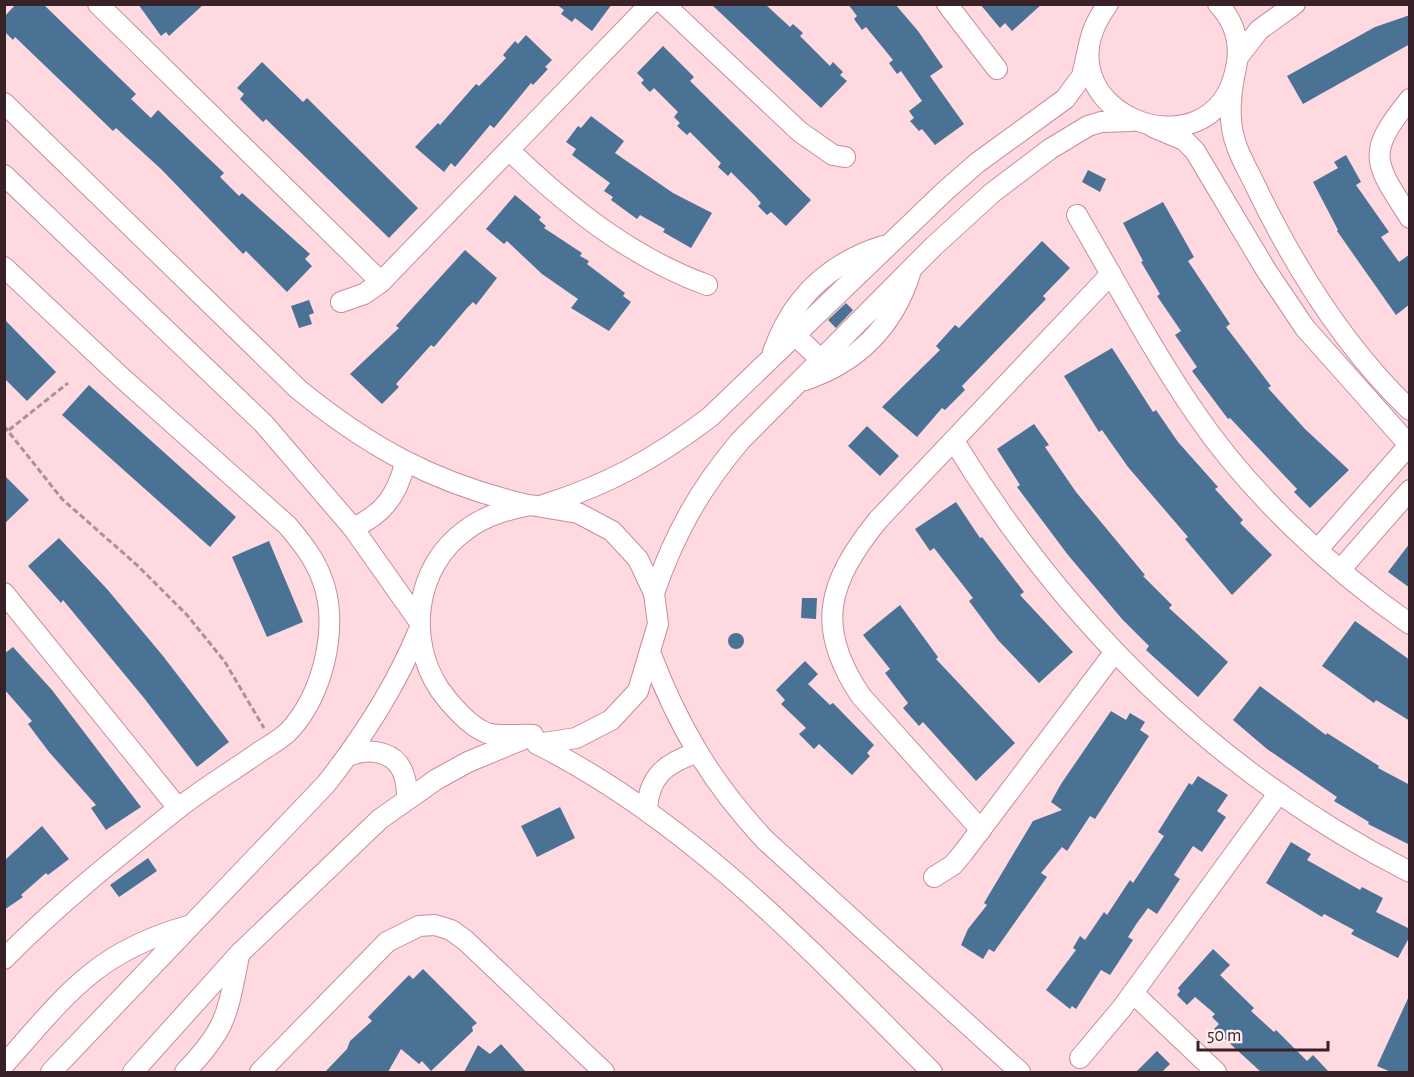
<svg xmlns="http://www.w3.org/2000/svg" width="1414" height="1077" font-family="'Alegreya Sans',sans-serif">
<style>
.building{fill:#4a7295}
.lines{fill:none;stroke-linecap:round;stroke-linejoin:round}
.minor-casing{stroke:#c78e99;stroke-width:22}
.path{stroke:#b09096;stroke-width:3;stroke-dasharray:6 3;stroke-linecap:butt}
.minor{stroke:#fff;stroke-width:20}
</style>
<rect width="100%" height="100%" fill="#ffd9e0"/>
<g class="building">
<polygon points="16,4 43,4 136,94 131,99 151,118 158,110 224,173 220,177 239,196 242,193 310,254 305,259 312,266 287,292 246,251 243,254 161,169 116,128 113,131 15,37 13,40 4,31 4,17"/>
<polygon points="138,4 204,4 169,36 166,32 161,36"/>
<polygon points="556,4 612,4 592,31 575,18 572,22 561,14 564,10"/>
<polygon points="711,4 765,4 790,27 793,24 803,33 800,36 830,66 833,62 843,72 840,75 847,81 821,108"/>
<polygon points="848,4 895,4 918,31 943,67 930,76 964,124 935,145 922,129 919,131 910,121 914,118 909,111 922,101 901,71 897,74 889,63 893,60 866,27 862,30 854,19 857,16"/>
<polygon points="980,4 1042,4 1012,31 1005,23 1000,28"/>
<polygon points="1410,15 1410,44 1303,104 1287,76 1375,27"/>
<polygon points="526,35 552,60 545,67 548,69 533,85 531,83 494,128 490,125 455,167 451,163 444,172 415,147 438,123 440,125 476,84 479,86 488,77 506,58 503,55 515,41 518,44"/>
<polygon points="663,46 694,77 690,81 811,200 786,226 771,212 767,215 758,206 761,203 755,196 731,172 728,176 718,167 721,163 690,132 687,135 677,126 680,123 674,117 678,112 654,88 650,92 641,83 644,80 637,73"/>
<polygon points="262,62 303,102 307,98 418,208 389,238 266,119 263,122 240,99 244,94 237,88"/>
<polygon points="591,116 624,141 615,153 673,193 712,213 691,248 663,232 665,229 640,215 637,219 611,200 613,197 604,191 610,183 572,155 576,149 566,142 578,126 581,128"/>
<polygon points="1346,155 1361,182 1356,185 1389,232 1381,237 1399,262 1410,254 1410,304 1396,315 1337,231 1338,230 1313,182 1338,168 1334,162"/>
<polygon points="1088,170 1106,179 1100,192 1082,182"/>
<polygon points="515,195 541,217 539,220 546,226 544,228 582,253 580,256 589,261 587,264 625,293 623,296 631,302 609,331 571,308 578,299 542,274 507,241 504,244 486,229"/>
<polygon points="1163,202 1194,257 1188,261 1230,324 1226,327 1271,386 1268,388 1305,429 1349,470 1310,508 1294,492 1297,489 1230,418 1228,419 1192,371 1197,367 1175,335 1181,331 1157,296 1160,294 1141,262 1143,261 1123,223"/>
<polygon points="1042,241 1070,268 1043,296 1046,299 962,386 965,390 945,410 942,408 917,437 882,407 940,350 936,346 955,325 959,328"/>
<polygon points="465,250 497,278 476,305 473,302 467,308 434,347 431,345 396,384 399,387 382,404 350,374 399,328 396,326"/>
<polygon points="309,300 314,313 309,315 312,324 299,328 291,306"/>
<polygon points="846,303 853,310 836,328 828,320"/>
<polygon points="4,319 56,372 27,401 4,378"/>
<polygon points="1112,348 1153,412 1156,410 1178,442 1218,487 1215,489 1243,520 1240,523 1272,555 1232,595 1185,539 1188,537 1128,467 1102,430 1099,432 1064,376"/>
<polygon points="89,385 236,517 210,547 62,415"/>
<polygon points="1034,424 1049,445 1045,447 1076,492 1145,575 1143,576 1172,605 1169,608 1228,662 1198,697 1146,650 1149,646 1122,619 1068,555 1017,487 1020,485 997,449"/>
<polygon points="867,426 899,456 880,476 848,446"/>
<polygon points="4,475 29,500 4,524"/>
<polygon points="956,502 980,538 982,537 1024,592 1020,595 1073,652 1039,683 998,640 969,601 973,598 934,548 930,551 915,529"/>
<polygon points="59,538 107,589 163,656 229,742 197,767 144,698 63,600 61,603 28,566"/>
<polygon points="269,541 303,622 267,637 232,557"/>
<polygon points="1410,543 1410,588 1388,572"/>
<polygon points="802,598 817,598 816,619 801,618"/>
<polygon points="900,605 938,657 936,659 1015,743 976,781 923,722 919,726 903,708 908,703 885,673 890,669 863,635"/>
<polygon points="1355,621 1410,660 1410,721 1376,700 1374,703 1322,666"/>
<circle cx="736" cy="641" r="8"/>
<polygon points="13,647 52,690 141,807 106,830 91,808 96,805 49,752 28,724 32,721 4,689 4,654"/>
<polygon points="805,661 818,674 808,684 830,705 833,703 874,745 867,753 870,756 852,775 819,744 814,749 799,734 806,728 781,704 785,700 776,690"/>
<polygon points="1260,686 1326,735 1327,733 1379,766 1378,768 1410,785 1410,845 1368,824 1369,822 1334,801 1337,797 1267,749 1233,720"/>
<polygon points="1111,711 1126,720 1130,713 1145,722 1140,730 1149,736 1095,819 1090,816 1067,851 1062,847 1041,873 1047,877 994,952 989,949 983,959 961,945 968,929 987,905 984,903 1033,821 1062,810 1051,802 1061,784"/>
<polygon points="1198,776 1228,795 1217,811 1226,817 1202,852 1193,846 1174,875 1180,879 1157,914 1148,908 1137,923 1128,937 1133,940 1110,975 1101,970 1076,1009 1072,1006 1070,1009 1046,990 1076,950 1073,948 1080,936 1085,940 1104,912 1107,915 1130,880 1133,883 1164,836 1158,832 1189,783 1192,785"/>
<polygon points="560,807 575,838 537,857 521,826"/>
<polygon points="42,826 69,859 48,875 46,873 21,895 23,897 4,910 4,861"/>
<polygon points="1291,842 1311,854 1307,860 1360,890 1362,887 1383,898 1376,912 1410,929 1410,936 1398,958 1351,934 1354,930 1324,914 1322,917 1266,883"/>
<polygon points="148,858 157,871 119,897 110,885"/>
<polygon points="1213,949 1230,965 1220,975 1254,1008 1251,1011 1274,1032 1276,1030 1307,1061 1313,1055 1329,1072 1261,1072 1214,1029 1219,1024 1212,1017 1215,1014 1195,997 1187,1005 1177,995 1180,991 1178,988"/>
<polygon points="423,969 477,1023 472,1027 473,1031 431,1071 422,1061 419,1064 401,1049 388,1072 325,1072 347,1049 350,1041 372,1021 368,1017 409,975 413,979"/>
<polygon points="1410,994 1410,1072 1391,1072 1377,1066"/>
<polygon points="501,1044 526,1072 464,1072 478,1045 490,1054"/>
<polygon points="1157,1051 1170,1064 1162,1072 1136,1072"/>
</g>
<g class="lines">
<defs>
<g id="minor">
<polyline points="98,4 381,282"/>
<polyline points="664,4 800,132 833,155 845,157"/>
<polyline points="947,4 997,69"/>
<path d="M1108 4C1029 111 1214 183 1236 68 1241 45 1235 22 1218 4"/>
<polyline points="1238,57 1259,30 1295,4"/>
<path d="M1234 77C1231 94 1229 111 1232 128 1235 149 1247 168 1256 187 1295 268 1344 347 1410 410"/>
<path d="M1410 99C1365 154 1374 162 1410 218"/>
<path d="M4 103 298 389C369 447 434 483 524 504"/>
<polyline points="1153,127 1184,140 1195,151 1266,270 1305,328 1410,446"/>
<path d="M509 150C567 206 630 257 707 285"/>
<polyline points="4,175 264,424 353,528 418,620"/>
<path d="M1077 215C1116 282 1152 350 1196 414 1249 492 1332 570 1410 624"/>
<path d="M4 267 121 377 288 526C302 543 315 559 322 579 340 625 323 697 288 732 280 740 268 746 258 753 231 772 202 789 176 810 117 857 57 905 4 959"/>
<polyline points="341,302 364,294 381,282 650,4"/>
<polyline points="795,335 821,360"/>
<path d="M773 352C792 298 829 263 883 246"/>
<path d="M805 380C858 362 893 326 910 274"/>
<path d="M954 441C1065 623 1218 775 1410 872"/>
<path d="M530 505 578 513 612 531 638 559 654 593 658 624 638 691 611 720 576 738 537 744 533 735C519 734 500 737 487 733 470 727 450 704 440 690 406 640 415 566 466 530 485 515 507 510 530 505Z"/>
<path d="M543 505C608 485 656 458 710 417L945 191 977 163 1065 99 1082 76 1089 45"/>
<path d="M353 528C383 514 397 496 405 463"/>
<polyline points="1318,549 1410,444"/>
<polyline points="1341,569 1410,490"/>
<polyline points="4,593 178,808"/>
<path d="M654 593C675 533 699 490 740 441L934 246 992 193 1050 149 1088 126 1101 122 1132 121"/>
<path d="M650 652C678 726 711 782 765 840L1020 1072"/>
<path d="M537 744C692 822 811 951 932 1072"/>
<path d="M348 756C371 747 399 751 405 779 407 785 406 792 408 798"/>
<path d="M647 809C649 776 666 763 696 753"/>
<path d="M981 830 861 696C814 627 828 582 878 520L1111 274"/>
<polyline points="934,877 953,865 963,853 1114,653"/>
<polyline points="1133,993 1216,1072"/>
<polyline points="1080,1058 1122,1008 1278,794"/>
<path d="M4 1065C65 996 95 952 188 926"/>
<path d="M51 1072 326 784C363 737 395 688 418 632"/>
<polyline points="133,1072 240,953 380,819 437,779 468,762 526,738"/>
<path d="M185 1072C228 1027 227 1014 239 956"/>
<polyline points="260,1072 387,942 419,926 435,925 451,930 465,940 604,1072"/>
</g>
</defs>
<use href="#minor" class="minor-casing"/>
<g class="path">
<polyline points="4,426 62,499 138,566 187,615 225,662 264,728"/>
<polyline points="9,430 68,383"/>
</g>
<use href="#minor" class="minor"/>
</g>
<rect width="1414" height="1077" fill="none" stroke="#392227" stroke-width="12"/>
<path d="M1198 1041v9h130v-9" fill="none" stroke="#392227" stroke-width="3"/>
<text x="1207" y="1041" font-size="18" fill="#392227" stroke="#fbeef0" stroke-width="4.5" paint-order="stroke">50 m</text>
</svg>
